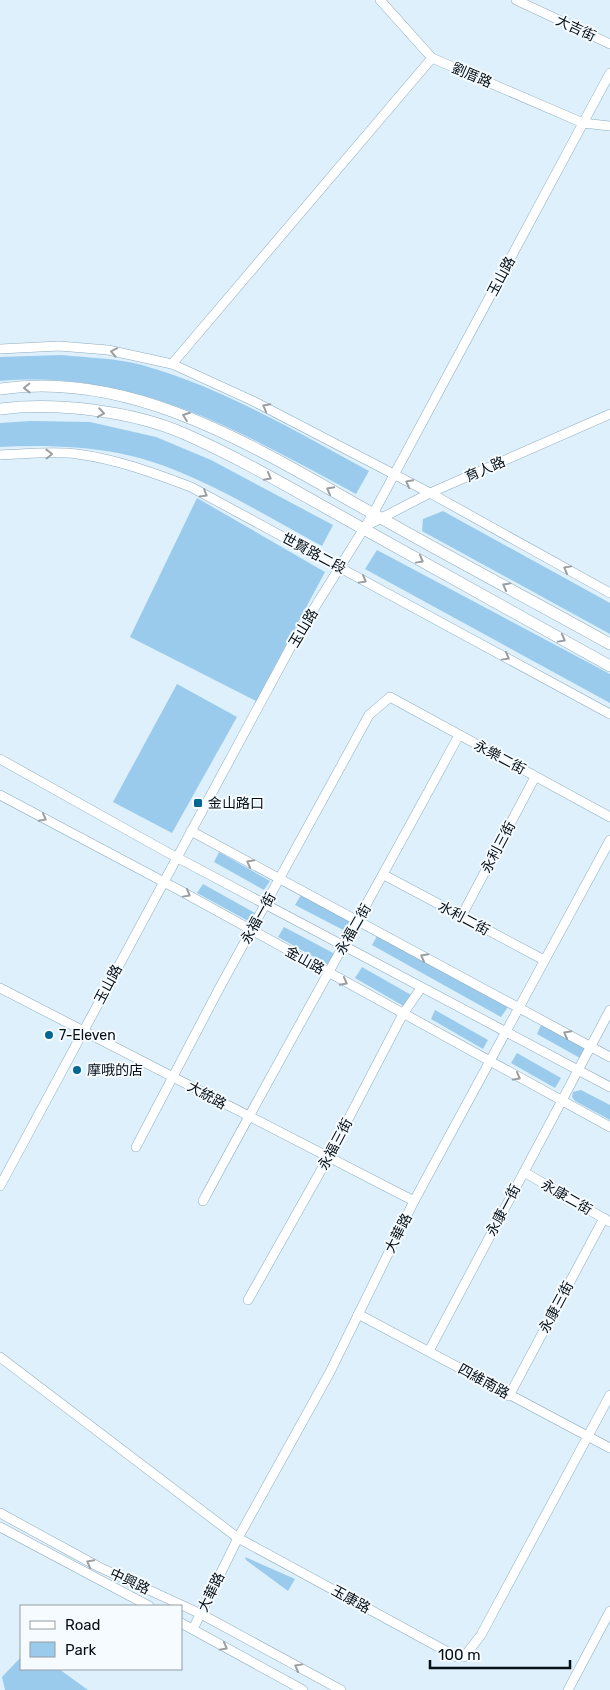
<svg xmlns="http://www.w3.org/2000/svg" width="610" height="1690" font-family="Rubik,'Noto Sans TC',sans-serif">
<style>
.green{fill:#9acbec}
.lines{fill:none;stroke-linecap:round;stroke-linejoin:round}
.minor-casing{stroke:#8eacbf;stroke-width:10}
.major-casing{stroke:#8eacbf;stroke-width:12}
.minor{stroke:#fff;stroke-width:9}
.major{stroke:#fff;stroke-width:11}
.oneway{stroke:#9b9fa2}
.poi-dot{fill:#006795;stroke:#f5fbff;stroke-width:2}
.labels{text-anchor:middle;stroke-width:4;stroke-linejoin:round;paint-order:stroke}
.street-label{font-size:14px;fill:#050f16;stroke:#f5fbff}
.poi-label{font-size:14px;fill:#050f16;stroke:#f5fbff;text-anchor:start}
</style>
<rect width="100%" height="100%" fill="#ddf0fc"/>
<g class="green">
<path d="M62 355C88 358 117 358 142 365 223 388 296 431 369 471L356 494C241 432 136 369 0 381V357Z"/>
<path d="M31 421 90 422 156 437 211 460 333 525 322 546C258 512 190 467 118 453 79 446 40 445 0 447V423Z"/>
<polygon points="197,498 325,572 256,701 130,637"/>
<polygon points="443,511 610,603 610,634 422,531 423,519"/>
<polygon points="377,550 610,674 610,703 365,569"/>
<polygon points="177,684 237,717 172,833 113,802"/>
<polygon points="219,852 270,881 264,890 214,862"/>
<polygon points="203,884 255,913 250,922 197,893"/>
<polygon points="301,895 354,924 349,933 295,905"/>
<polygon points="284,927 335,954 329,965 278,937"/>
<polygon points="377,936 508,1007 501,1017 372,945"/>
<polygon points="362,967 413,996 407,1008 355,978"/>
<polygon points="435,1010 488,1040 483,1049 431,1019"/>
<polygon points="542,1023 586,1048 580,1058 537,1034"/>
<polygon points="517,1053 561,1078 555,1088 511,1063"/>
<polygon points="581,1090 610,1105 610,1120 575,1101 572,1097 573,1092"/>
<polygon points="245,1557 295,1579 288,1591 246,1560"/>
<polygon points="21,1657 21,1669 59,1669 88,1690 5,1690 2,1677"/>
</g>
<g class="lines">
<defs>
<g id="minor">
<polyline points="380,0 432,58 583,123 610,126"/>
<polyline points="516,0 610,44"/>
<polyline points="0,349 59,346 108,350 172,364 253,401 430,493 610,593"/>
<polyline points="172,364 432,58"/>
<path d="M0 455C25 454 52 451 77 454 116 459 154 473 191 487L610 714"/>
<polyline points="364,527 430,493 610,414"/>
<polyline points="0,759 163,850 610,1087"/>
<polyline points="0,795 179,890 610,1127"/>
<polyline points="191,831 610,1057"/>
<polyline points="384,875 544,960"/>
<polyline points="461,917 535,777"/>
<polyline points="0,988 414,1201"/>
<polyline points="136,1147 220,987 369,715 390,697 610,817"/>
<polyline points="524,1172 610,1222"/>
<polyline points="0,1186 255,713 295,639 373,514 610,73"/>
<path d="M203 1201C287 1045 375 891 459 735"/>
<polyline points="248,1300 328,1158 403,1014 421,988"/>
<polyline points="358,1314 610,1448"/>
<polyline points="429,1351 610,1010"/>
<polyline points="0,1357 238,1538 457,1657 464,1657 481,1635 610,1395"/>
<polyline points="509,1396 604,1218"/>
<polyline points="0,1513 99,1567 201,1614 341,1690"/>
<polyline points="0,1527 149,1606"/>
<polyline points="181,1623 303,1690"/>
<polyline points="193,1629 238,1538 330,1372 414,1201 610,840"/>
<polyline points="568,1690 610,1611"/>
</g>
<g id="major">
<path d="M0 389C135 369 259 450 372 513 451 558 531 600 610 644"/>
<path d="M0 409C57 402 133 411 185 434 246 461 304 496 362 528 445 574 528 620 610 666"/>
</g>
</defs>
<use href="#minor" class="minor-casing"/>
<use href="#major" class="major-casing"/>
<use href="#minor" class="minor"/>
<use href="#major" class="major"/>
</g>
<defs><path id="oneway-chevron" d="M-2-3.5L2.5 0L-2 3.5" fill="none" stroke-width="1.6" stroke-linecap="round" stroke-linejoin="round" transform="scale(1.25)"/></defs>
<g class="oneway">
<use href="#oneway-chevron" transform="translate(114 352) rotate(-169)"/>
<use href="#oneway-chevron" transform="translate(27 388) rotate(179)"/>
<use href="#oneway-chevron" transform="translate(266 407) rotate(-152)"/>
<use href="#oneway-chevron" transform="translate(101 413) rotate(9)"/>
<use href="#oneway-chevron" transform="translate(186 416) rotate(-160)"/>
<use href="#oneway-chevron" transform="translate(49 454) rotate(-1)"/>
<use href="#oneway-chevron" transform="translate(268 477) rotate(28)"/>
<use href="#oneway-chevron" transform="translate(409 483) rotate(-153)"/>
<use href="#oneway-chevron" transform="translate(330 490) rotate(-152)"/>
<use href="#oneway-chevron" transform="translate(204 494) rotate(30)"/>
<use href="#oneway-chevron" transform="translate(420 560) rotate(29)"/>
<use href="#oneway-chevron" transform="translate(567 569) rotate(-151)"/>
<use href="#oneway-chevron" transform="translate(363 580) rotate(29)"/>
<use href="#oneway-chevron" transform="translate(506 586) rotate(-151)"/>
<use href="#oneway-chevron" transform="translate(562 639) rotate(29)"/>
<use href="#oneway-chevron" transform="translate(506 657) rotate(29)"/>
<use href="#oneway-chevron" transform="translate(43 818) rotate(28)"/>
<use href="#oneway-chevron" transform="translate(250 863) rotate(-153)"/>
<use href="#oneway-chevron" transform="translate(187 894) rotate(29)"/>
<use href="#oneway-chevron" transform="translate(424 957) rotate(-152)"/>
<use href="#oneway-chevron" transform="translate(344 982) rotate(28)"/>
<use href="#oneway-chevron" transform="translate(567 1034) rotate(-152)"/>
<use href="#oneway-chevron" transform="translate(517 1077) rotate(29)"/>
<use href="#oneway-chevron" transform="translate(90 1563) rotate(-152)"/>
<use href="#oneway-chevron" transform="translate(224 1647) rotate(29)"/>
<use href="#oneway-chevron" transform="translate(298 1667) rotate(-151)"/>
</g>
<g class="poi-dot">
<rect x="193" y="798" width="10" height="10" rx="2.5"/>
<circle cx="49" cy="1035" r="5"/>
<circle cx="77" cy="1070" r="5"/>
</g>
<g class="labels">
<g class="street-label">
<text transform="translate(576 28) rotate(25)" y="5">大吉街</text>
<text transform="translate(472 75) rotate(23)" y="5">劉厝路</text>
<text transform="translate(501 276) rotate(-62)" y="5">玉山路</text>
<text transform="translate(485 469) rotate(-24)" y="5">育人路</text>
<text transform="translate(314 553) rotate(28)" y="5">世賢路二段</text>
<text transform="translate(303 628) rotate(-59)" y="5">玉山路</text>
<text transform="translate(500 757) rotate(28)" y="5">永樂二街</text>
<text transform="translate(498 847) rotate(-62)" y="5">永利三街</text>
<text transform="translate(258 918) rotate(-61)" y="5">永福一街</text>
<text transform="translate(464 918) rotate(28)" y="5">水利二街</text>
<text transform="translate(353 929) rotate(-60)" y="5">永福二街</text>
<text transform="translate(305 960) rotate(29)" y="5">金山路</text>
<text transform="translate(108 984) rotate(-62)" y="5">玉山路</text>
<text transform="translate(207 1095) rotate(29)" y="5">大統路</text>
<text transform="translate(335 1144) rotate(-62)" y="5">永福三街</text>
<text transform="translate(567 1197) rotate(30)" y="5">永康二街</text>
<text transform="translate(503 1210) rotate(-62)" y="5">永康一街</text>
<text transform="translate(398 1233) rotate(-63)" y="5">大華路</text>
<text transform="translate(556 1307) rotate(-62)" y="5">永康三街</text>
<text transform="translate(484 1381) rotate(29)" y="5">四維南路</text>
<text transform="translate(130 1581) rotate(25)" y="5">中興路</text>
<text transform="translate(211 1592) rotate(-64)" y="5">大華路</text>
<text transform="translate(351 1599) rotate(29)" y="5">玉康路</text>
</g>
<g class="poi-label">
<text x="208" y="808">金山路口</text>
<text x="59" y="1040">7-Eleven</text>
<text x="87" y="1075">摩哦的店</text>
</g>
</g>
<rect x="20" y="1605" width="162" height="65" fill="#f5fbff" stroke="#959da2"/>
<rect x="30" y="1621" width="25" height="8" fill="#ffffff" stroke="#959da2"/>
<text x="65" y="1630" font-size="15" fill="#050f16">Road</text>
<rect x="30" y="1642" width="25" height="15" fill="#9acbec" stroke="#959da2"/>
<text x="65" y="1655" font-size="15" fill="#050f16">Park</text>
<path d="M430 1660v8h140v-8" fill="none" stroke="#050f16" stroke-width="2.5"/>
<text x="438" y="1660" font-size="15" fill="#050f16" stroke="#f5fbff" stroke-width="4" paint-order="stroke">100 m</text>
</svg>
